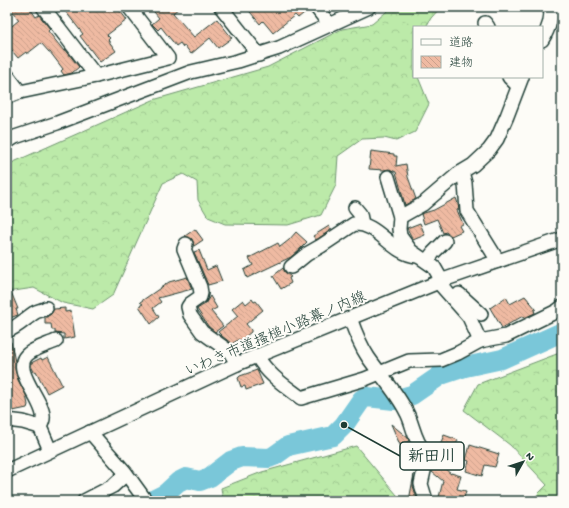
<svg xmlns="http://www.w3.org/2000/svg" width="569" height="508" font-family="'Gochi Hand','Klee One',sans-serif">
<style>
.forest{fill:url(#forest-crowns);stroke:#6e946e}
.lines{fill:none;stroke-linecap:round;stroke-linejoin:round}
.river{stroke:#7ac7d9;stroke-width:20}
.building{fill:url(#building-back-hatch);stroke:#1f3d34}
.minor-casing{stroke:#1f3d34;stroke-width:16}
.minor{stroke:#fdfcf7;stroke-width:13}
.labels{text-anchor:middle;stroke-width:4;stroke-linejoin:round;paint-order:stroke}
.street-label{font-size:15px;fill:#1f3d34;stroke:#fdfcf7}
.leader{fill:none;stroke:#1f3d34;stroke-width:1.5}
.callout-dot{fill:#1f3d34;stroke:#fdfcf7;stroke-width:1.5}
.callout{fill:#fdfcf7;stroke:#1f3d34;stroke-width:1.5}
.callout-label{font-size:16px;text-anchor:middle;font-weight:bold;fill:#1f3d34}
</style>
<defs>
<pattern id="forest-crowns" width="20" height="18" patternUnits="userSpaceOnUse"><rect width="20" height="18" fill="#bceaa9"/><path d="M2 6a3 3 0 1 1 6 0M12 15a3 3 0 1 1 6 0" fill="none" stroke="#a1ca92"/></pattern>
<pattern id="building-back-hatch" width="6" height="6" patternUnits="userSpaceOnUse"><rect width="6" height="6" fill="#efbaa2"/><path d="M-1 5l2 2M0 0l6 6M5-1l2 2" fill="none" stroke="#cca18c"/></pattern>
</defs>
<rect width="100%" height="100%" fill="#fdfcf7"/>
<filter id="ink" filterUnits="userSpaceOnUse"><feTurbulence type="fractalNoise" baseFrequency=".025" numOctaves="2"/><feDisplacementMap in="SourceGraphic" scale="8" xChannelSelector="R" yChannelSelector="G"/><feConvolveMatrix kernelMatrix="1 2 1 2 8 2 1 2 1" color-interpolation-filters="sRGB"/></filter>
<g filter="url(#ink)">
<g class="forest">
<polygon points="392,7 441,7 431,18 426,27 414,27 414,77 418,77 429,104 415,132 396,141 384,138 362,139 338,156 336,185 321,215 288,225 225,224 208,217 198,200 197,182 183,174 163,183 113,295 93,309 63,303 34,288 7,292 7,165 153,100 268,67 342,29 372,24"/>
<polygon points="562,352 562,501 531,501 547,485 510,445 464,410 478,384"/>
<polygon points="356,446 402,501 223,501 221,488 262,472"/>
</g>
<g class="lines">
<polyline class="river" points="151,501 165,494 178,482 186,478 200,481 210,477 231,461 242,457 269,458 274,456 288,446 333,436 344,425 362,399 367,397 394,400 412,395 441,375 465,367 502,359 562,332"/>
</g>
<g class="building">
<polygon points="9,7 29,7 36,17 39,15 50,29 48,31 64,51 65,49 79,67 72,73 64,75 61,71 63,69 50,52 49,52 41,43 27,54 26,52 18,58 7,45 7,30 19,20"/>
<polygon points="62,7 117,7 127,20 107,35 110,38 108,40 116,51 100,62 80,36 83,34"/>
<polygon points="150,7 180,7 173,13 194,37 217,19 232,38 218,48 210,38 191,54 185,46 183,47 180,43 176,46 161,27 158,30 152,24 159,18"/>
<polygon points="246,7 308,7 309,9 298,18 295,15 273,33 263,21 260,24"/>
<polygon points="371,151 394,154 394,156 397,156 396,166 406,164 408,177 416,199 405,205 396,172 389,169 384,170 369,169"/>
<polygon points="456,198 458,204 459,209 457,210 463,224 459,226 462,231 451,236 446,232 443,233 437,219 424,224 421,214 434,210"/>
<polygon points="420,223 425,235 413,240 407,228"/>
<polygon points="329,226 331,230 316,240 313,236"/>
<polygon points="195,229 203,240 194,246 192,239 185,236"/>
<polygon points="296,232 307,242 301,248 291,257 247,278 244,270 253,265 249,258 278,243 280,247 289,240"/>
<polygon points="199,250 207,270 216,266 222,281 208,285 194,252"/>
<polygon points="283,268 285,272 291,277 289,278 291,283 281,289 273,276"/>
<polygon points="187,277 192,289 158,298 161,302 153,308 159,317 151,324 139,306 143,304 140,302 169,282"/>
<polygon points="7,282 18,309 16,309 18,315 7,319"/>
<polygon points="210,296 217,308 211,311 223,326 215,332 208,326 197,309 205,304"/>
<polygon points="525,296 536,309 534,310 535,313 524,318 523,316 502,328 490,308 506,297 510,304"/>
<polygon points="252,299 254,302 256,301 263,310 246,324 251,330 251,332 240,341 239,339 232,344 222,336 218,332 238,316 232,309 243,300 246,304"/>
<polygon points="361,302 362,305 351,309 350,306"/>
<polygon points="65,308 65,312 71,311 75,337 64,339 64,334 55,333 55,330 52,330 51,324 45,324 45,318 51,314 54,309"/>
<polygon points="7,342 11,342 15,362 15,370 18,380 26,395 28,405 27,408 8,412 7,406"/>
<polygon points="48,357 62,385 47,393 36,371 34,372 31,366 31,363 41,358 42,360"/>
<polygon points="257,370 263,384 246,390 245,386 241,387 238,378 240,376"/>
<polygon points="391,424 408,438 409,441 400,445"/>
<polygon points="444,435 458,440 453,451 450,451 439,447"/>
<polygon points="470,445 499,454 495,467 485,465 482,476 466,471 469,461 466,460"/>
<polygon points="433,465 444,468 451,474 451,473 461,476 457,489 466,491 463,501 438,501 443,481 432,472"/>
<polygon points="414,474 413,486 418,501 411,501 410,495"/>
</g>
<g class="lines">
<defs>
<g id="minor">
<polyline points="43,7 96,76"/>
<polyline points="221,7 259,55"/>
<polyline points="316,7 330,25"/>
<polyline points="485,23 488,27"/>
<path d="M542 40C548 30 553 19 550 7"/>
<polyline points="7,75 20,92"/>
<polyline points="509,77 518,86"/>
<polyline points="7,97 20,92 96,76 168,58 129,7"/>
<polyline points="7,142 15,137 57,123 191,72 238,61 279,48 369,7"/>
<polyline points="462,172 465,183 467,211 498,261"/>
<polyline points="388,177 400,217 399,229 400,236 411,251 434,267 442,281"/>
<polyline points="355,208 360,214 362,224"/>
<polyline points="400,217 423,204 458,174 473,165 489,150 497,139 507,116 522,77"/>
<polyline points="186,244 184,249 200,287 201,293 200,297 190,304 188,307 190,315 202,332 230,352 237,364"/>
<polyline points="427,261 433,253 445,241"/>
<path d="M291 267 307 254 321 246 354 224C378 222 391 254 417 256"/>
<polyline points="438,282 469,317 480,341"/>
<polyline points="459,294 481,314"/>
<path d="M350 318C355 332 360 345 368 357 381 376 397 392 407 413 413 424 415 444 425 451 432 457 442 460 451 461"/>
<path d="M7 331C18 327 25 319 34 313 38 310 42 311 46 308"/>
<path d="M257 356C268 375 284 385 301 398L365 379 409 361 441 360 458 353 480 341 506 336 557 311 562 307"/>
<polyline points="7,420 23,422 40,427"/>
<polyline points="90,432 125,472 146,501"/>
<path d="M50 450 40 427C41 425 43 421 43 419 46 402 9 369 28 354 35 348 47 345 56 341"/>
<polyline points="7,471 237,364 446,279 562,239"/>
<polyline points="425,497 421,484 428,453"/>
<polyline points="84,501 113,486 126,474"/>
</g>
</defs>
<use href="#minor" class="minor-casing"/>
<use href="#minor" class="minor"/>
</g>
</g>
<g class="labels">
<g class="street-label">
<text transform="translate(275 333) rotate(-23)" y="5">いわき市道搔槌小路幕ノ内線</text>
</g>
</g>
<path class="leader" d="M344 425L400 456"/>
<circle class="callout-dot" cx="344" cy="425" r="4"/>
<rect class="callout" x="400" y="442" width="64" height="28" rx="4"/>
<g class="callout-label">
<text x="432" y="461">新田川</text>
</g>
<rect width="569" height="508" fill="none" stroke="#fdfcf7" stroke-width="24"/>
<rect x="12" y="12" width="545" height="484" fill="none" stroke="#1f3d34" stroke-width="1.5" filter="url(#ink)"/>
<rect x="413" y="26" width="130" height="52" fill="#fdfcf7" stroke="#a4b0a9"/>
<rect x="421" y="39" width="20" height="6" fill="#fdfcf7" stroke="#a4b0a9"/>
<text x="449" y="46" font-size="12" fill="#1f3d34">道路</text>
<rect x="421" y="56" width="20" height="12" fill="url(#building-back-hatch)" stroke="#a4b0a9"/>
<text x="449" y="66" font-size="12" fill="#1f3d34">建物</text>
<g transform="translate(523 462) rotate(51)" stroke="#fdfcf7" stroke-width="3" paint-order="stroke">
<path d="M0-3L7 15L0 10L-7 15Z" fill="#1f3d34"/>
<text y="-6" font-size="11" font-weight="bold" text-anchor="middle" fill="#1f3d34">N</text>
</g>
</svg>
